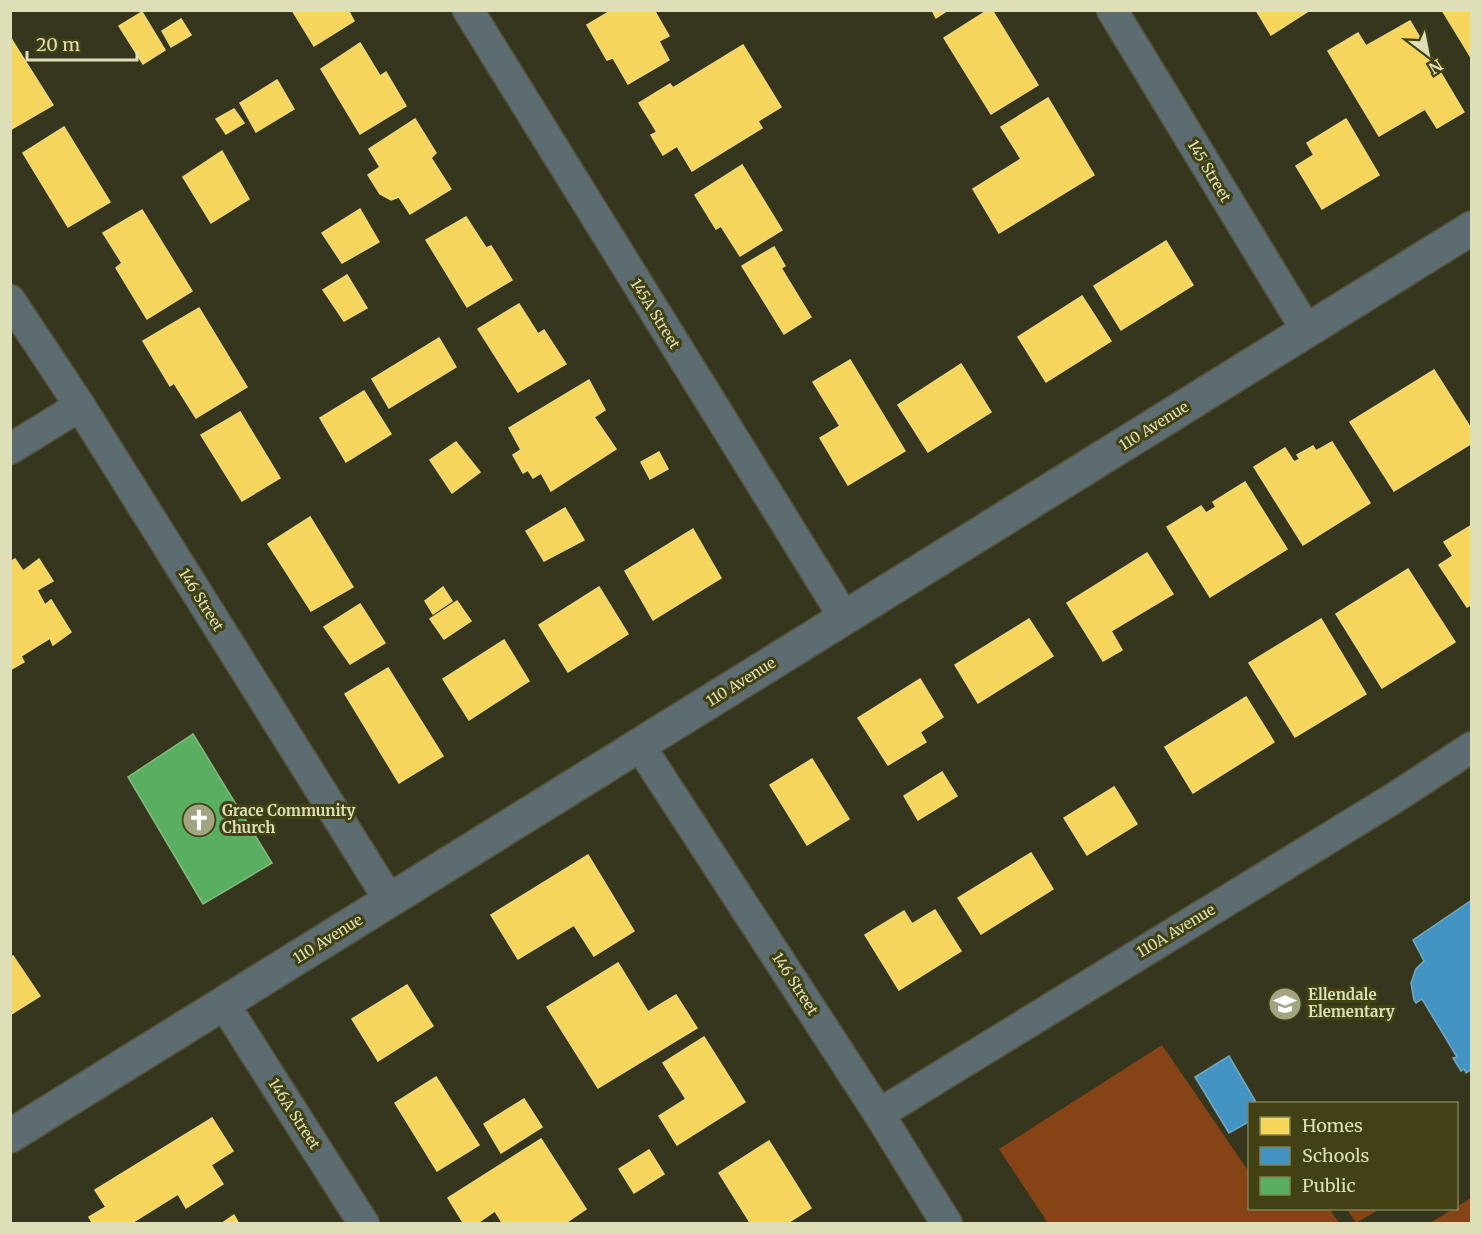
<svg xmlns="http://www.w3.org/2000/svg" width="1482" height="1234" font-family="Merriweather,serif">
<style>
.green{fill:#864416}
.homes{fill:#f6d55c;stroke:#efd877;stroke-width:1.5}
.schools{fill:#4393c3;stroke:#72aabf;stroke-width:1.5}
.public{fill:#5aae61;stroke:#82bd7a;stroke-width:1.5}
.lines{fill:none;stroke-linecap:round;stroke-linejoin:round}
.minor-casing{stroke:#53533b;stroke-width:33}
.tertiary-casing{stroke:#53533b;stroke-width:36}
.minor{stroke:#5c6c70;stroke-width:30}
.tertiary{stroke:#5c6c70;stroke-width:33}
.labels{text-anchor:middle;stroke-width:6;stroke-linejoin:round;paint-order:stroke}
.street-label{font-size:15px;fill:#dedfb6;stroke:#414113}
.poi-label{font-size:15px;font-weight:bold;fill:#dedfb6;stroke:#414113;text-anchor:start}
</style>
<rect width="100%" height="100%" fill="#36361e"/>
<g class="green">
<polygon points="1162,1045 1247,1169 1249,1168 1250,1208 1330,1209 1339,1223 1048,1223 999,1149"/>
<polygon points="1471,1198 1471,1223 1430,1223"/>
<polygon points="1347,1209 1380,1209 1356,1223"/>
</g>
<g class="homes">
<polygon points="292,10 348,10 354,21 314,46"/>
<polygon points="612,10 654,10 669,36 659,41 669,60 628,84 613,58 607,60 587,25"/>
<polygon points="932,10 948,10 936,18"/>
<polygon points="988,10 992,10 1038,85 991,114 944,38"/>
<polygon points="1256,10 1310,10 1271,35"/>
<polygon points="1442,10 1472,10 1472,59"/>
<polygon points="142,12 165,50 143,64 119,26"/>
<polygon points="181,19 191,35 171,47 162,31"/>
<polygon points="1410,21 1464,112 1437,128 1425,109 1379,136 1328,51 1358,33 1366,46"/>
<polygon points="10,37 53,105 10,130"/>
<polygon points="360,43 380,76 386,72 406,106 360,134 321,69"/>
<polygon points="743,45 781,107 758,121 762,128 692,171 677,146 663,155 651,135 657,132 639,103 670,84 673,88"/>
<polygon points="277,80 294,109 256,132 240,103"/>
<polygon points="1048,98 1094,175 999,233 973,189 1021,159 1001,127"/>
<polygon points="234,109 244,123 226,134 216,119"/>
<polygon points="415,119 436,153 431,158 451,189 410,214 399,197 391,200 380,194 368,175 380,167 369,149"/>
<polygon points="1346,119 1379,175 1322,209 1296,166 1314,155 1307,143"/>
<polygon points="64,127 110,202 68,227 23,153"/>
<polygon points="222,151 249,199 211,223 183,177"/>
<polygon points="742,165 782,230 740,256 721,226 716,229 695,195"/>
<polygon points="360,209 379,242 342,263 322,233"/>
<polygon points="142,210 192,291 147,319 116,268 122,263 103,233"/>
<polygon points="466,217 486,248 491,246 512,280 467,307 426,240"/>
<polygon points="1166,241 1193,285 1121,330 1094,286"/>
<polygon points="774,247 785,266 781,268 811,317 784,334 742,266"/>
<polygon points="347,275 367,308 344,321 323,290"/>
<polygon points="1082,296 1111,341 1046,382 1018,337"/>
<polygon points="519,304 538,334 544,330 566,364 518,392 478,329"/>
<polygon points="199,308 247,387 196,418 174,383 170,386 143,341"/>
<polygon points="439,338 456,367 389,408 372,379"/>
<polygon points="850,360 905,451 848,485 820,438 840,426 813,382"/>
<polygon points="961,364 991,412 928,452 898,405"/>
<polygon points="1434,370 1472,430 1472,443 1394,491 1350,422"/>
<polygon points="589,380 605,410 594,417 616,449 551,491 541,473 533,478 528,470 523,473 513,455 521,450 509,428"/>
<polygon points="364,391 391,434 346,462 320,418"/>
<polygon points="240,412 280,478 242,501 201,435"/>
<polygon points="456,442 480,472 452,493 430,460"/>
<polygon points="1332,442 1370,503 1303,545 1254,467 1285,448 1294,462 1300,459 1297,455 1313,446 1316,451"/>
<polygon points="659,452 668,469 650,479 641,462"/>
<polygon points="1245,482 1287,549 1210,597 1167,527 1201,506 1206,513 1216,507 1213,502"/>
<polygon points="565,508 584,540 544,561 526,531"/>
<polygon points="310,517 353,587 311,611 268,544"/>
<polygon points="1472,525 1472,604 1467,607 1439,565 1453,556 1444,542"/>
<polygon points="693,529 721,578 653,620 625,571"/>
<polygon points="1147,553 1173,594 1111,631 1122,650 1103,661 1067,603"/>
<polygon points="15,559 23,571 39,559 53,581 37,590 45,605 51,600 71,632 53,645 50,638 21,656 24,662 10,670 10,562"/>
<polygon points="1408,569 1455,642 1382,688 1336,614"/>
<polygon points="443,587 452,601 433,614 425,601"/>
<polygon points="599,587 628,634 568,672 539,625"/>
<polygon points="457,601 471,621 444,639 430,619"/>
<polygon points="360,604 385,643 350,664 324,627"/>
<polygon points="1029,619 1053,656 978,703 955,665"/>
<polygon points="1321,619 1366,694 1295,737 1249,663"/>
<polygon points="504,640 529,681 469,720 443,679"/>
<polygon points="388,668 443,756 399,783 345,694"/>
<polygon points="920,679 943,717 920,732 926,742 888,765 858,718"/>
<polygon points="1246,697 1274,742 1193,793 1165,747"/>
<polygon points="812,759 849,819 807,845 770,785"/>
<polygon points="942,772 957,796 918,820 904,796"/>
<polygon points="1114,787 1137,824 1087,855 1064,818"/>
<polygon points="1031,853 1053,889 981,934 958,898"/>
<polygon points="588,855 634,931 594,956 574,925 518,959 491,915"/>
<polygon points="935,910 961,951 899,990 865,935 904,911 912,924"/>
<polygon points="13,956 40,996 10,1015 10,958"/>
<polygon points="618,963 648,1012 676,995 697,1028 598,1088 547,1007"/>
<polygon points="407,985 433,1026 378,1061 352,1019"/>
<polygon points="704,1037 745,1102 677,1145 659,1116 686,1099 663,1063"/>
<polygon points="436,1077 479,1145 437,1171 395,1103"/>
<polygon points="524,1099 542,1127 501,1153 484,1124"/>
<polygon points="212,1118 233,1151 211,1165 223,1184 186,1208 178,1194 130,1224 93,1224 89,1217 106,1207 95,1190"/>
<polygon points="541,1139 586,1209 564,1224 503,1224 495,1211 476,1224 464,1224 448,1198"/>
<polygon points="769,1141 811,1208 786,1224 751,1224 719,1173"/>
<polygon points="649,1150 664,1174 634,1193 619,1169"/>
<polygon points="234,1215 239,1224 221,1224"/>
</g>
<g class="schools">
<polygon points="1472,900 1472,1069 1466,1073 1464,1069 1461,1071 1453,1058 1457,1057 1422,999 1416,1003 1414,1000 1411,983 1416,969 1424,961 1413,940"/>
<polygon points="1229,1056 1257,1104 1250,1104 1250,1121 1229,1133 1195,1077"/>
</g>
<polygon class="public" points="193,734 272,863 203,904 128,777"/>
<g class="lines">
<defs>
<g id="minor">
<polyline points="468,10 844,617"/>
<polyline points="1112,10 1307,331"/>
<polyline points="10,300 80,406 390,901"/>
<polyline points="10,449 80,406"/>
<polyline points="640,746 879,1114 947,1224"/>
<polyline points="224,1004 364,1224"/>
<polyline points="879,1114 1399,795 1472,747"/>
</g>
<polyline id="tertiary" points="10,1136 1472,228"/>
</defs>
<use href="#minor" class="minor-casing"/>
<use href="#tertiary" class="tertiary-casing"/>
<use href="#minor" class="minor"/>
<use href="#tertiary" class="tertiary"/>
</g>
<defs>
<symbol id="church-disc" viewBox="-11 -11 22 22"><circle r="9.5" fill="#a3a481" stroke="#414113"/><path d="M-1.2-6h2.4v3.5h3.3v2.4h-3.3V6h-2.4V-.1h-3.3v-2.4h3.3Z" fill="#fff"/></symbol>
<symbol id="school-disc" viewBox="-11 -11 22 22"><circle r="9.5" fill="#a3a481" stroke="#414113"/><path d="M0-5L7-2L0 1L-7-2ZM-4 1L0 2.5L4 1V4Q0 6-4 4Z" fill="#fff"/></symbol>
</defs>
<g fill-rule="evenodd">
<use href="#church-disc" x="180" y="801" width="38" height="38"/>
<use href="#school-disc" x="1266" y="985" width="38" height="38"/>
</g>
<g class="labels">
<g class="street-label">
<text transform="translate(1209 171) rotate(59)" y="5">145 Street</text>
<text transform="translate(655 314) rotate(58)" y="5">145A Street</text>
<text transform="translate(1154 426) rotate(-32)" y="5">110 Avenue</text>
<text transform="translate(201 600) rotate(58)" y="5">146 Street</text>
<text transform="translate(741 682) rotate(-32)" y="5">110 Avenue</text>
<text transform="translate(1176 931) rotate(-31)" y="5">110A Avenue</text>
<text transform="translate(328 939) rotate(-32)" y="5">110 Avenue</text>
<text transform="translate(795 984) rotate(57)" y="5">146 Street</text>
<text transform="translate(294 1114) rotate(57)" y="5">146A Street</text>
</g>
<g class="poi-label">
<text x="222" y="816">Grace Community<tspan x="222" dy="17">Church</tspan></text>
<text x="1308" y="1000">Ellendale<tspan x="1308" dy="17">Elementary</tspan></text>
</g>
</g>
<rect width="1482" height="1234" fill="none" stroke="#dedfb6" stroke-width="24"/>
<rect x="1248" y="1102" width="210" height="108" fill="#414113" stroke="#808054" stroke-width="1.5"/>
<rect x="1260" y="1117" width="30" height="18" fill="#f6d55c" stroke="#808054" stroke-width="1.5"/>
<text x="1302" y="1132" font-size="18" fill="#dedfb6">Homes</text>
<rect x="1260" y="1147" width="30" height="18" fill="#4393c3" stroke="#808054" stroke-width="1.5"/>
<text x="1302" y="1162" font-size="18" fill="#dedfb6">Schools</text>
<rect x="1260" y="1177" width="30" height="18" fill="#5aae61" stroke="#808054" stroke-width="1.5"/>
<text x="1302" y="1192" font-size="18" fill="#dedfb6">Public</text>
<g transform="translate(1428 54) rotate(148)" stroke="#414113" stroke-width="4.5" paint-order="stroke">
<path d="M0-4.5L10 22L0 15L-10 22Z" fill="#dedfb6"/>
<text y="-9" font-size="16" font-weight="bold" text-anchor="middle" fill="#dedfb6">N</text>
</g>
<path d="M27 51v9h110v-9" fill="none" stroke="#dedfb6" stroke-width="3"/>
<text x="36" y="51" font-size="18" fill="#dedfb6" stroke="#414113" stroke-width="4.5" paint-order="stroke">20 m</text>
</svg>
